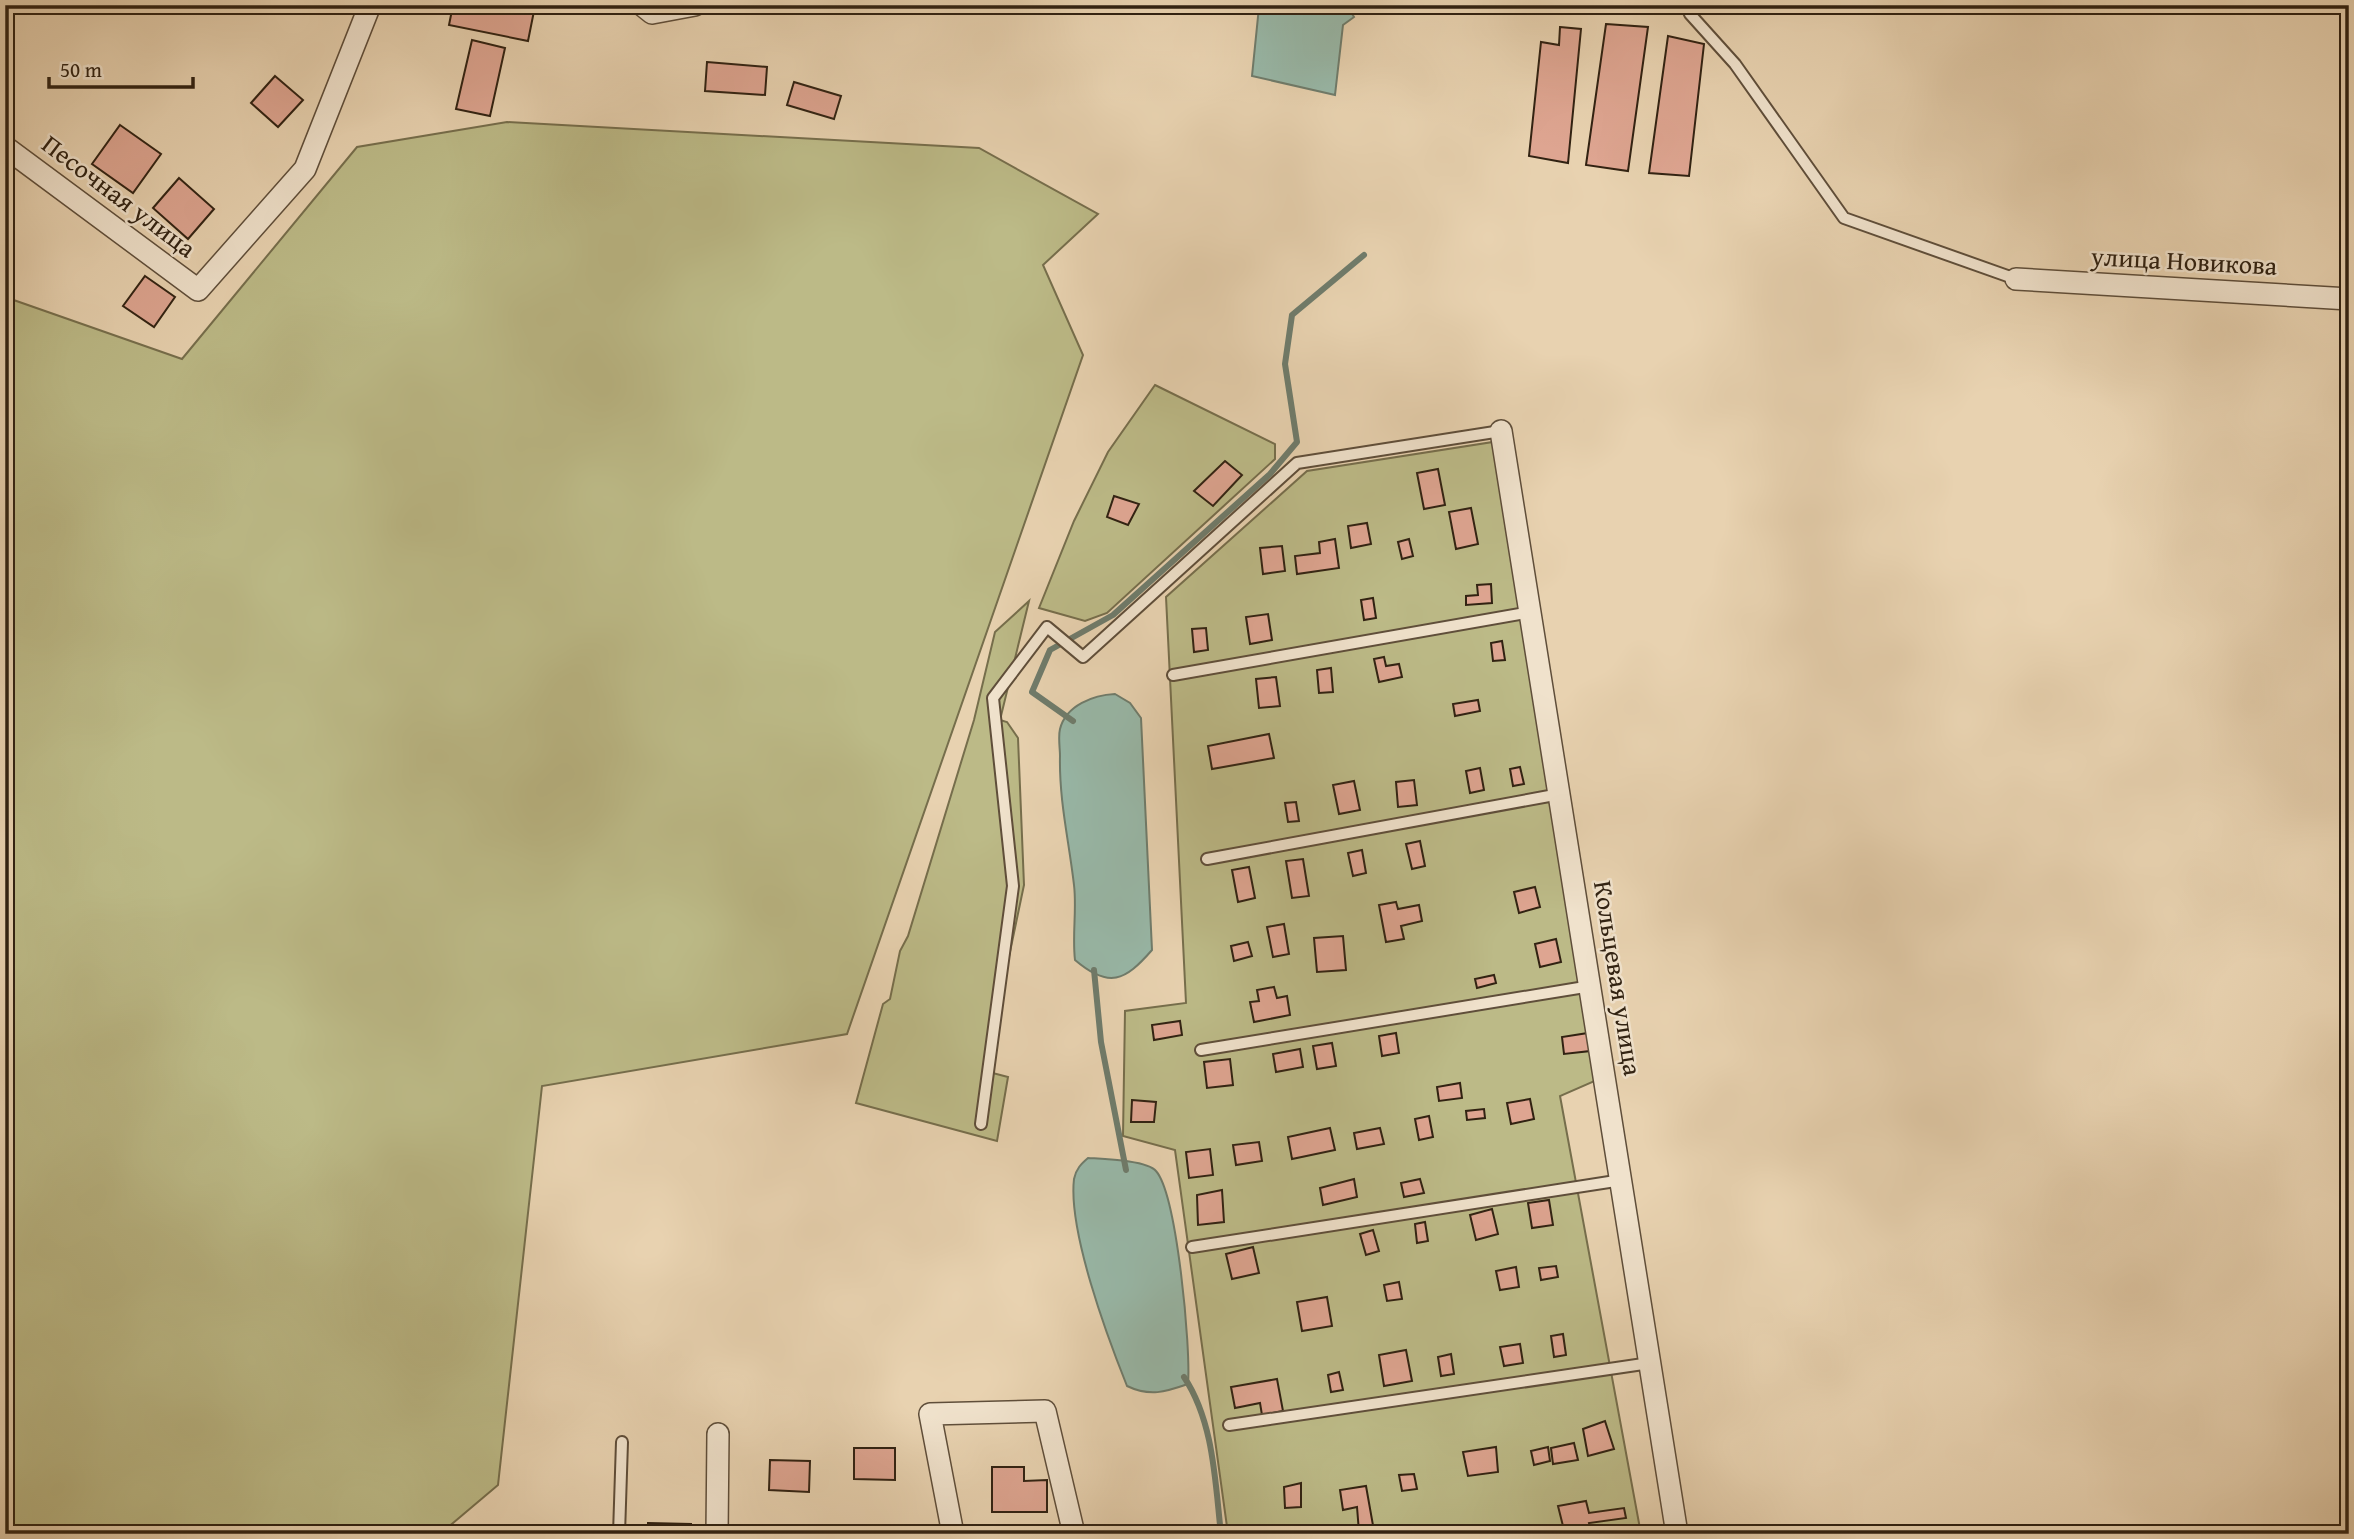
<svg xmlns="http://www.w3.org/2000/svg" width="2354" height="1539" font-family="'Gentium Book Plus',serif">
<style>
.green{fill:#bcba87;stroke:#766e4c;stroke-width:2}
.water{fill:#98b8a8;stroke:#6f7c6c;stroke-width:2}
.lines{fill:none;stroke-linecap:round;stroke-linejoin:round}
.stream{stroke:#6f7c6c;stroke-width:6}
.building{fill:#dea591;stroke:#312212;stroke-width:2}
.service-casing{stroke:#5f4e3a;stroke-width:14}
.minor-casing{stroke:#5f4e3a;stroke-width:24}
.service{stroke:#f0e2cc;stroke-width:10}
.minor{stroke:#f0e2cc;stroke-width:21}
.labels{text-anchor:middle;stroke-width:5;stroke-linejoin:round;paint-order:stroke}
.street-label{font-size:26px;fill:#312212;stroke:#f0e2cc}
</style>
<rect width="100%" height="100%" fill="#e8d2b0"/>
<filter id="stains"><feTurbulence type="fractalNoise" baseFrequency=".00286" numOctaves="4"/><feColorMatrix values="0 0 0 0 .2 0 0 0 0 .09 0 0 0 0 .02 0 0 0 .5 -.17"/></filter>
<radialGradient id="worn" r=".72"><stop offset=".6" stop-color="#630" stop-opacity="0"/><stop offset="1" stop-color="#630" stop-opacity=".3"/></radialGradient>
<g class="green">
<polygon points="507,122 979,148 1098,214 1043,265 1083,355 847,1034 542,1086 498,1485 440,1534 5,1534 5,297 182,359 357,147"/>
<polygon points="1155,385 1275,444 1275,459 1107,613 1085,621 1039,608 1074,521 1108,452"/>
<polygon points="1493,442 1597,1080 1560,1096 1641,1534 1228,1534 1175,1150 1123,1136 1125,1011 1186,1003 1166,597 1307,471"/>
<polygon points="1029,601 1000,720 1007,722 1018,738 1024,885 985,1071 1008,1077 997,1141 856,1103 883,1004 890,999 900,951 908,936 974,720 995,632"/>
</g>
<g class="water">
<polygon points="1273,5 1290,9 1295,5 1347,5 1354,17 1343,25 1335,95 1252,76 1259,7"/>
<path d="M1115 694 1130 703 1141 718 1152 950C1125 981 1109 989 1075 960 1072 935 1077 910 1074 885 1069 841 1059 801 1060 756 1060 748 1058 737 1060 729 1066 705 1094 695 1115 694Z"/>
<path d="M1088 1158C1103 1159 1147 1160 1156 1171 1177 1195 1191 1349 1188 1384 1165 1392 1150 1397 1127 1386 1107 1336 1068 1231 1074 1179 1076 1169 1081 1164 1088 1158Z"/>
</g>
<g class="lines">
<g class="stream">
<polyline points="1073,721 1032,692 1050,650 1113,615 1270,474 1297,442 1285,364 1292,315 1364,255"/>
<polyline points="1094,970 1101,1042 1126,1170"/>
<path d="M1184 1377C1214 1422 1215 1482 1221 1534"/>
</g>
</g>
<g class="building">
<polygon points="453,5 504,5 534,11 528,41 449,25"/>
<polygon points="1606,24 1648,27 1628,171 1586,165"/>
<polygon points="1560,27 1581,29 1568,163 1529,156 1541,42 1559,45"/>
<polygon points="1668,36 1704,44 1689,176 1649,173"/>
<polygon points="472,40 505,48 490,116 456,109"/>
<polygon points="707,62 767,67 765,95 705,91"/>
<polygon points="275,76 303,100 278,127 251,103"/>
<polygon points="794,82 841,96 834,119 787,105"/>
<polygon points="120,125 161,154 133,193 92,164"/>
<polygon points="179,178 214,209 188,239 153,208"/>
<polygon points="145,276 175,297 154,327 123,306"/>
<polygon points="1225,461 1242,475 1213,506 1194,491"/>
<polygon points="1438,469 1445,505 1424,509 1417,473"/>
<polygon points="1114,496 1139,504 1128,525 1107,517"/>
<polygon points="1471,508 1478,544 1456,549 1449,512"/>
<polygon points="1367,523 1371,544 1351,548 1348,526"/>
<polygon points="1335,539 1339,568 1297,574 1295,556 1320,553 1319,542"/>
<polygon points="1409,539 1413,556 1402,559 1398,542"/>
<polygon points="1282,546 1285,571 1263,574 1260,548"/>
<polygon points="1491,584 1492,603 1466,605 1466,596 1478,595 1477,585"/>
<polygon points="1373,598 1376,618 1364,620 1361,600"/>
<polygon points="1268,614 1272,640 1250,644 1246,617"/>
<polygon points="1206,628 1208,650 1194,652 1192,629"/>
<polygon points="1502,641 1505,660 1493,661 1491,643"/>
<polygon points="1384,657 1386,666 1399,664 1402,677 1379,682 1374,659"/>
<polygon points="1331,668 1333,692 1319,693 1317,670"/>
<polygon points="1276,677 1280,706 1259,708 1256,679"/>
<polygon points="1478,700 1480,711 1455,716 1453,704"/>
<polygon points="1269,734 1274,758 1212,769 1208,746"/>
<polygon points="1520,767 1524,784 1513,786 1510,769"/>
<polygon points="1480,768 1484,790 1470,793 1466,771"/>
<polygon points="1414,780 1417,805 1398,807 1396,782"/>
<polygon points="1354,781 1360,810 1339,814 1333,785"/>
<polygon points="1296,802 1299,821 1288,822 1285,803"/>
<polygon points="1420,841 1425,866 1412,869 1406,844"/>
<polygon points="1362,850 1366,873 1353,876 1348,853"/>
<polygon points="1303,859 1309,896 1292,898 1286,861"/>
<polygon points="1249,867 1255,898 1238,902 1232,870"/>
<polygon points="1535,887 1540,907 1519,913 1514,892"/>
<polygon points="1396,902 1398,909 1419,905 1422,921 1401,926 1404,939 1386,942 1379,905"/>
<polygon points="1284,924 1289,954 1273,957 1267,927"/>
<polygon points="1343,936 1346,970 1317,972 1314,938"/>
<polygon points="1556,939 1561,962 1540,967 1535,944"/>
<polygon points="1248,942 1252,956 1234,961 1231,946"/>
<polygon points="1494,975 1496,983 1477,988 1475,979"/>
<polygon points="1274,987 1277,998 1287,996 1290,1015 1254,1022 1250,1002 1259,1001 1257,990"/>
<polygon points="1180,1021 1182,1035 1154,1040 1152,1025"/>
<polygon points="1396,1033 1399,1053 1382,1056 1379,1036"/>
<polygon points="1588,1033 1590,1051 1564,1054 1562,1037"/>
<polygon points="1332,1043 1336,1066 1317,1069 1313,1046"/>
<polygon points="1300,1049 1303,1067 1276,1072 1273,1054"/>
<polygon points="1230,1059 1233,1085 1207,1088 1204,1062"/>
<polygon points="1460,1083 1462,1098 1439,1101 1437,1087"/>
<polygon points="1530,1099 1534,1119 1511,1124 1507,1103"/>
<polygon points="1132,1100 1156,1102 1154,1122 1131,1122"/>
<polygon points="1484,1109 1485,1118 1467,1120 1466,1111"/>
<polygon points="1429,1116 1433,1137 1419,1140 1415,1119"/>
<polygon points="1330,1128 1335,1150 1292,1159 1288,1137"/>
<polygon points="1380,1128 1384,1144 1357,1149 1354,1133"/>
<polygon points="1259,1142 1262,1161 1236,1165 1233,1145"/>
<polygon points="1210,1149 1213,1175 1189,1178 1186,1152"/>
<polygon points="1354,1179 1357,1197 1323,1205 1320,1188"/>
<polygon points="1420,1179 1424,1193 1404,1197 1401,1183"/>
<polygon points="1222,1190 1224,1222 1198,1225 1197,1195"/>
<polygon points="1549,1200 1553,1225 1532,1228 1528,1203"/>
<polygon points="1492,1209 1498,1234 1476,1240 1470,1215"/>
<polygon points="1425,1222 1428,1241 1417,1243 1415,1224"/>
<polygon points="1373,1230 1379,1251 1366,1255 1360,1234"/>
<polygon points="1253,1247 1259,1273 1232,1279 1226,1254"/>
<polygon points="1556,1266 1558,1277 1541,1280 1539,1268"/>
<polygon points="1516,1267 1519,1287 1500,1290 1496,1271"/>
<polygon points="1399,1282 1402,1299 1387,1301 1384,1285"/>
<polygon points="1327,1297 1332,1326 1302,1331 1297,1302"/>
<polygon points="1563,1334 1566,1355 1554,1357 1551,1336"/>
<polygon points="1520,1344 1523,1363 1504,1366 1500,1347"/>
<polygon points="1406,1350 1412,1381 1384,1386 1379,1355"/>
<polygon points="1451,1354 1454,1374 1441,1376 1438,1357"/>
<polygon points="1339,1372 1343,1390 1331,1392 1328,1375"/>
<polygon points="1277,1379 1283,1411 1262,1415 1260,1403 1235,1408 1231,1387"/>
<polygon points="1605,1421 1614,1449 1588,1456 1583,1429"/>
<polygon points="1574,1443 1578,1460 1553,1464 1551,1448"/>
<polygon points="1496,1447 1498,1472 1468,1476 1463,1452"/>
<polygon points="1548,1447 1550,1461 1534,1465 1531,1451"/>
<polygon points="854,1448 895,1448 895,1480 854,1479"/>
<polygon points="770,1460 810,1461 809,1492 769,1490"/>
<polygon points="992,1467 1024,1467 1024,1481 1047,1480 1047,1512 992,1512"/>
<polygon points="1414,1474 1417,1489 1402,1491 1399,1475"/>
<polygon points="1301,1483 1301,1507 1285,1508 1284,1487"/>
<polygon points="1366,1486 1374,1531 1359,1532 1357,1507 1343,1510 1340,1490"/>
<polygon points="1586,1501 1589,1513 1624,1508 1626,1518 1589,1523 1591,1531 1565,1534 1558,1506"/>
<polygon points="648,1523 691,1524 691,1534 648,1534"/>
<polygon points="764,1526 805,1526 805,1534 763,1534"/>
</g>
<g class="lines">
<defs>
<g id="service">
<polyline points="1686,5 1690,14 1735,64 1844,218 2016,279"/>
<polyline points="1173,675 1531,612"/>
<polyline points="1207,859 1560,794"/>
<polyline points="1201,1050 1591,986"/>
<polyline points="981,1124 1013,886 993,698 1047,627 1083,657 1297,463 1501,431"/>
<polyline points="1192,1247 1622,1180"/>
<polyline points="1229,1425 1650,1363"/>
<polyline points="619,1534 622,1442"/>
</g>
<g id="minor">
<polyline points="642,5 652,13 695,5"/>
<polyline points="5,147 198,290 305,169 370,5"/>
<polyline points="2016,279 2349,299"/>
<polyline points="1501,431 1677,1534"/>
<polyline points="717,1534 718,1434"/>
<polyline points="953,1534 930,1414 1045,1411 1074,1534"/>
</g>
</defs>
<use href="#service" class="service-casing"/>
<use href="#minor" class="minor-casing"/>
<use href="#service" class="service"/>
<use href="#minor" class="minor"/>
</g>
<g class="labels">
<g class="street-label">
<text transform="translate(119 196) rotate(37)" y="9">Песочная улица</text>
<text transform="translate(2184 261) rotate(3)" y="9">улица Новикова</text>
<text transform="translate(1618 978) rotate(81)" y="9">Кольцевая улица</text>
</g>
</g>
<rect width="2354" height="1539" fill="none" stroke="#e8d2b0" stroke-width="28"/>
<rect x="7" y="7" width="2340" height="1525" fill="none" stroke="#312212" stroke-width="3.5"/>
<rect x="14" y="14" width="2326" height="1511" fill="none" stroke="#312212" stroke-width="2"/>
<path d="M49 77v10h144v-10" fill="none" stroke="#312212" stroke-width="3.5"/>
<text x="60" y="77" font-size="21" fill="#312212" stroke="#f0e2cc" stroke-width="5" paint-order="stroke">50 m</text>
<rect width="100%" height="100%" filter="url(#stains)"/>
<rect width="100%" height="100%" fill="url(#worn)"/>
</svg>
